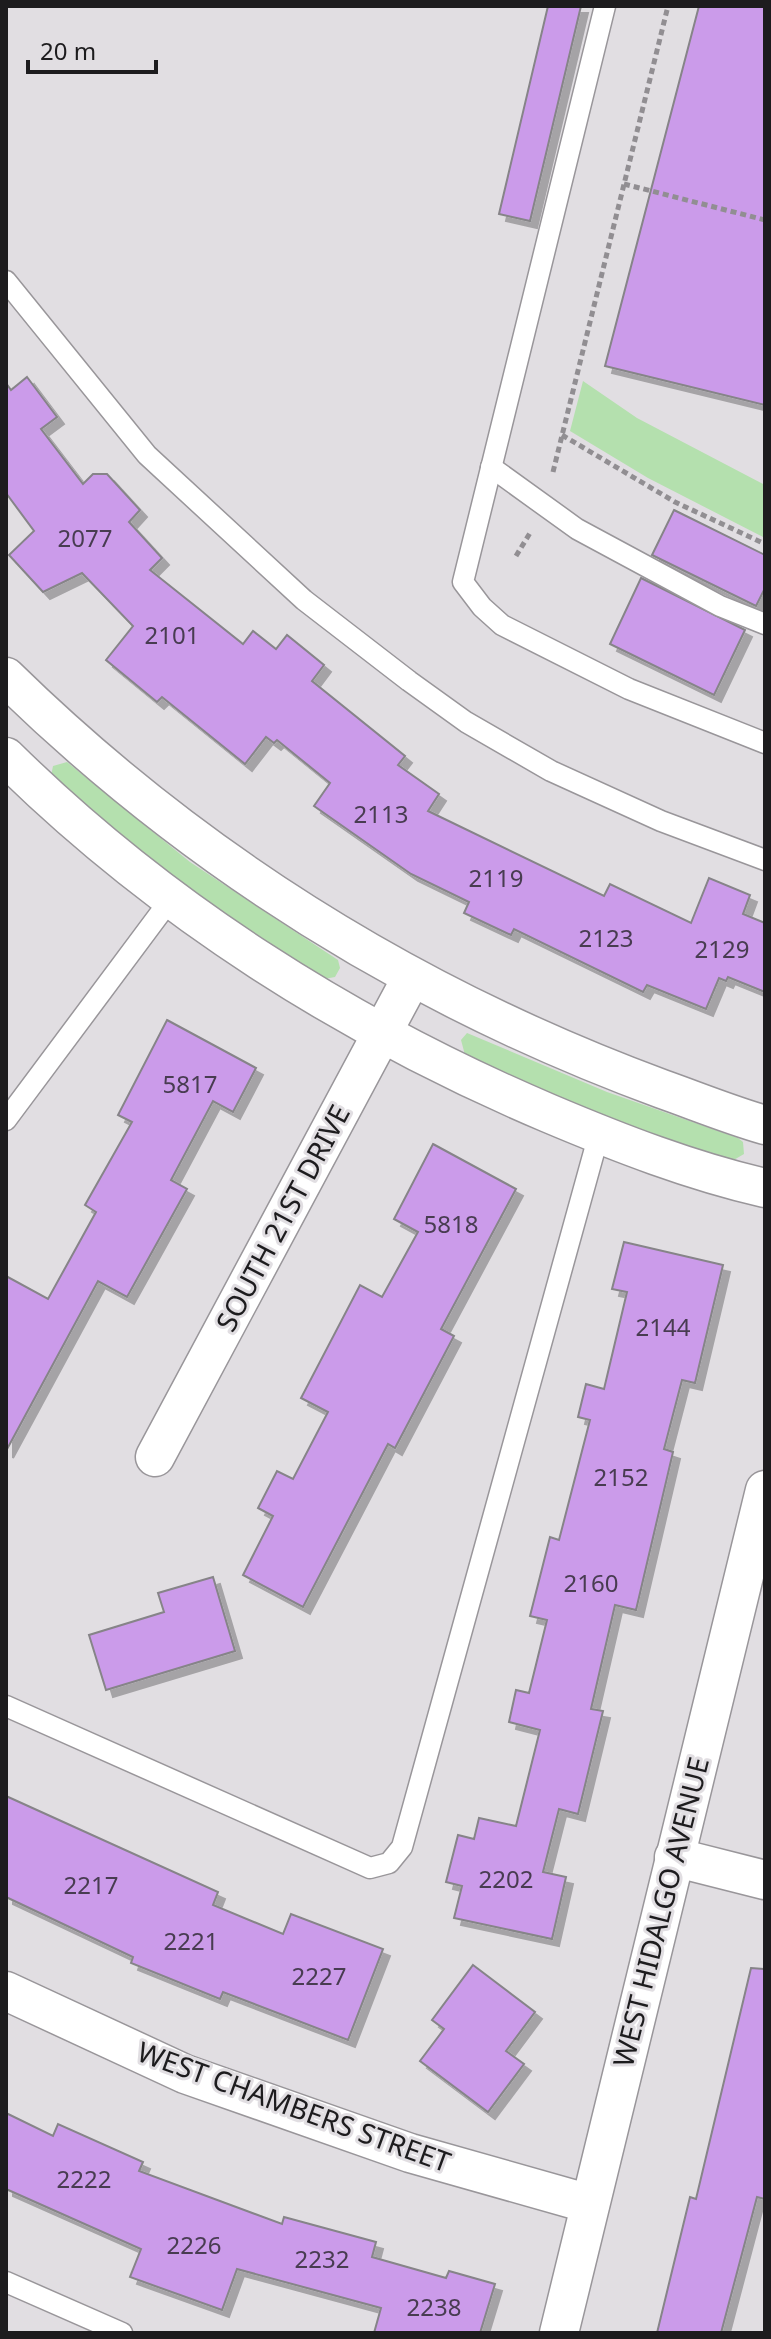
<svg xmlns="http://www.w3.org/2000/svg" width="771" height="2339" font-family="'Noto Sans',sans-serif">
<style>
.green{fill:#b4e0ae}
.building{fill:#cb9bea;stroke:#868488;stroke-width:2;filter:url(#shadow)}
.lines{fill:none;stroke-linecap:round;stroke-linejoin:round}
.lane-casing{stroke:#99969a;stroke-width:23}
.street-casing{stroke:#99969a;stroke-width:41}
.path{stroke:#918e92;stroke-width:5;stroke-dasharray:6 4;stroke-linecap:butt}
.lane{stroke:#fff;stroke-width:20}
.street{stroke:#fff;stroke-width:38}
.labels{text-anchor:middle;stroke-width:6;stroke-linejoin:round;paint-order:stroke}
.number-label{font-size:24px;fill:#483c51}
.street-label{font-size:28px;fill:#1d1c1e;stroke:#e1dee2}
</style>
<defs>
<filter id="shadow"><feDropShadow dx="7" dy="7" stdDeviation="0" flood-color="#0004"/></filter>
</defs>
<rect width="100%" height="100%" fill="#e1dee2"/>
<g class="green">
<polygon points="583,381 637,418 765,485 765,538 648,478 570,431"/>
<polygon points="67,762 190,862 338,960 340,968 335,977 324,979 175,881 51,776 53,766"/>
<path d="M467 1033 607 1092 738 1138 743 1142 744 1154 732 1161C640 1132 552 1095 465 1055L461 1040Z"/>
</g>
<g class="building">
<polygon points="548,6 581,6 530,221 499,214"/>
<polygon points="699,6 765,6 765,405 605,366"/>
<polygon points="27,377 57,417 41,429 83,484 93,474 107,474 140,510 129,522 162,558 150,570 243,644 253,631 276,649 287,635 324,665 312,681 405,756 398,765 439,794 428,811 604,896 610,884 691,923 709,878 750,895 743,914 765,923 765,992 728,977 726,981 719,978 706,1009 647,985 643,992 514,929 511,935 464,913 469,902 411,874 314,806 330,783 277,740 274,743 266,737 245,764 162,697 157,702 106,660 133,626 82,573 43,592 9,555 34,531 6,493 6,383 11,390"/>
<polygon points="674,510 765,555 765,588 756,606 652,555"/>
<polygon points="641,578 745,630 714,695 610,644"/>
<polygon points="167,1020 256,1068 233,1112 213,1101 171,1180 187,1189 127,1297 98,1281 6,1451 6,1276 48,1299 96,1212 85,1205 132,1122 118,1115"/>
<polygon points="433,1144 516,1189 441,1329 454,1336 395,1448 388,1444 303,1607 243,1575 273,1516 258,1508 277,1471 293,1479 328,1412 301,1398 360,1285 382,1297 418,1232 394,1219"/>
<polygon points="624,1242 723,1265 695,1383 682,1380 664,1449 673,1452 636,1610 615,1605 591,1709 603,1711 578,1814 559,1809 543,1872 566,1877 552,1939 454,1918 462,1886 446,1882 458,1835 474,1839 479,1818 516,1826 540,1730 509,1722 516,1690 529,1693 547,1620 530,1616 550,1537 559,1540 590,1420 578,1417 586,1384 604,1389 627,1292 612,1289"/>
<polygon points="213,1577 235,1651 106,1690 89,1635 164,1612 158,1593"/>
<polygon points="6,1796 218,1892 213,1905 283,1934 291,1914 383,1949 348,2040 223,1992 220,1999 131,1963 133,1957 6,1897"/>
<polygon points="473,1965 535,2012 506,2051 524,2064 488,2112 420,2061 444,2029 432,2020"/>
<polygon points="751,1968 765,1969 765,2199 757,2197 721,2333 657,2333 690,2197 696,2199"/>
<polygon points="6,2113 53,2136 58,2124 143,2162 139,2171 282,2224 284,2217 376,2242 372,2257 446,2278 449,2271 495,2284 480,2333 374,2333 381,2308 237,2269 222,2310 130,2277 141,2249 6,2189"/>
</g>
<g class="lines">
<defs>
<g id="lane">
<polyline points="605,6 463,582 482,607 502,625 629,689 765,743"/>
<polyline points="6,281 147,455 304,600 409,681 466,722 551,771 661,821 765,860"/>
<polyline points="491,467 577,529 720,606 765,624"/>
<polyline points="6,1120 170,900"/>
<polyline points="6,1706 370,1868 389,1863 402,1847 599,1134"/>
<polyline points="6,2282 122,2333"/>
</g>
<g id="street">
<path d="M6 677C194 861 415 998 662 1089 696 1101 730 1115 765 1125"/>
<path d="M6 757C161 910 348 1028 548 1113 619 1143 691 1171 765 1188"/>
<polyline points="155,1457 411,979"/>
<polyline points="674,1857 765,1880"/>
<polyline points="6,1991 185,2074 410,2153 590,2204"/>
<polyline points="559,2333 765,1490"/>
</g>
</defs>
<use href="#lane" class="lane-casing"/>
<use href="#street" class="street-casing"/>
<g class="path">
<polyline points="624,184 765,220"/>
<polyline points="562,435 675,502 765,544"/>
<polyline points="553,472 668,6"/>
<polyline points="516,556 530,533"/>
</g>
<use href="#lane" class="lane"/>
<use href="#street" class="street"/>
</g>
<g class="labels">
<g class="number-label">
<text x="85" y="547">2077</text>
<text x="172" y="644">2101</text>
<text x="381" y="823">2113</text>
<text x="496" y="887">2119</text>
<text x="606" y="947">2123</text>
<text x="722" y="958">2129</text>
<text x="190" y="1093">5817</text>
<text x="451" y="1233">5818</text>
<text x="663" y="1336">2144</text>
<text x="621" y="1486">2152</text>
<text x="591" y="1592">2160</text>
<text x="506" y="1888">2202</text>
<text x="91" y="1894">2217</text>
<text x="191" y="1950">2221</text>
<text x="319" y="1985">2227</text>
<text x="84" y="2188">2222</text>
<text x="194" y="2254">2226</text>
<text x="322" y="2268">2232</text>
<text x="434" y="2316">2238</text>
</g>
<g class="street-label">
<text transform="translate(283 1218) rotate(-62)" y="10">SOUTH 21ST DRIVE</text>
<text transform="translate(661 1912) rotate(-76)" y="10">WEST HIDALGO AVENUE</text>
<text transform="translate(294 2107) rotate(20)" y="10">WEST CHAMBERS STREET</text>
</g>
</g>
<rect width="771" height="2339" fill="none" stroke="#1d1c1e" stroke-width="16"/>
<path d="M28 60v12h128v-12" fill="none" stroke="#1d1c1e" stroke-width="4"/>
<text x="40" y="60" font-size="24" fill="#1d1c1e" stroke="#e1dee2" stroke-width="6" paint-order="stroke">20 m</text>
</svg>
